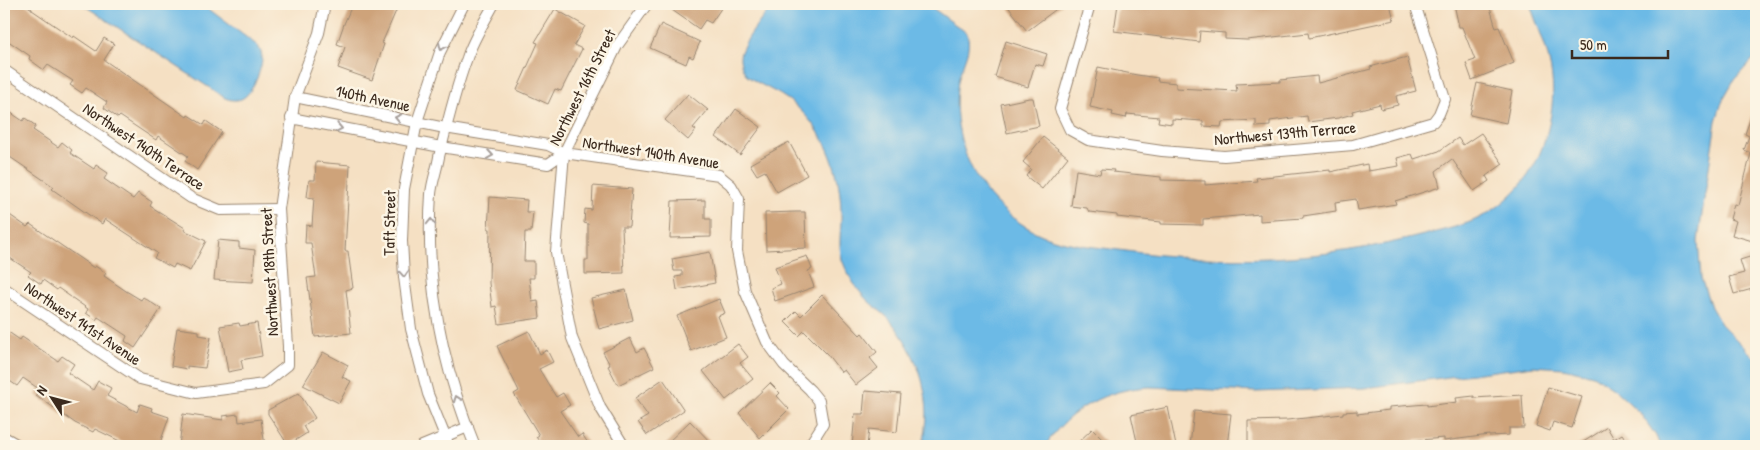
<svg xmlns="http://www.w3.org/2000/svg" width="1760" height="450" font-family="'Patrick Hand',sans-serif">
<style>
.water{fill:#6cbae6;stroke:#547282}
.building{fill:#cea37a}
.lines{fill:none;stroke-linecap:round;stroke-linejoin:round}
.minor-casing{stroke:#988570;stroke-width:12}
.minor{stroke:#fff;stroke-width:10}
.oneway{stroke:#a79f9a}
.labels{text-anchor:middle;stroke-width:5;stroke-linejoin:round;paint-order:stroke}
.street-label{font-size:16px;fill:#3b2a1e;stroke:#fcf5e5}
</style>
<rect width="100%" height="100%" fill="#fcf5e5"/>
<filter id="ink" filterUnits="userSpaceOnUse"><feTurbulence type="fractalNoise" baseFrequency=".02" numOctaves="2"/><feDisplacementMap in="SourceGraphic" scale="10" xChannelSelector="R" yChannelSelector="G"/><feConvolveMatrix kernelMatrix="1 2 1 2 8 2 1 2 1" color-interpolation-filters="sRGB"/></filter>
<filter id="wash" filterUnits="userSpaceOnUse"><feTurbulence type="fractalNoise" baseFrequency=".0096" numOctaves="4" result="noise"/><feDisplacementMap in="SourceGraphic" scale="20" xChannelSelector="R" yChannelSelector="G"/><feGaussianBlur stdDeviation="1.12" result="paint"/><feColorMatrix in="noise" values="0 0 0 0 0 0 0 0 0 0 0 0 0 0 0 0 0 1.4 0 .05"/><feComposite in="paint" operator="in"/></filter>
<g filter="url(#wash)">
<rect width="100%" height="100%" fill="#f5e0c3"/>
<g class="water">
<path d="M82 4H202L258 46C260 50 262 53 262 58 262 69 252 95 241 99 236 101 230 100 225 98Z"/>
<path d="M773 4H927L967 33C972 49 963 61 959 77 951 112 961 155 981 184 996 207 1023 229 1050 238 1072 245 1096 247 1119 250 1222 265 1323 261 1424 235 1443 230 1464 226 1481 217 1497 209 1513 195 1524 181 1548 149 1559 100 1549 61 1545 42 1536 23 1530 4H1756V56L1734 80 1723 99 1716 121 1698 241 1701 278 1711 307 1721 324 1756 359V446H1660L1656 436 1640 413 1616 391 1593 375 1563 368 1533 366 1365 388 1256 392 1150 387C1106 389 1069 409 1045 446H922C936 402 918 353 889 319 882 312 873 306 866 299 857 289 850 279 845 267 836 250 842 229 841 211 840 167 825 129 790 101 777 91 761 86 747 76 744 71 740 64 740 58 739 46 766 14 773 4Z"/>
</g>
<g id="blocks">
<g class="building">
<polygon points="4,4 25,4 32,9 32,10 73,38 74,36 96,51 104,38 114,44 104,60 187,117 188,115 204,125 206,121 222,132 197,170 185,161 188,156 158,136 156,140 120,116 118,118 104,108 107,102 86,88 82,93 70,85 73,81 48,65 44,70 29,59 30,56 4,38"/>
<polygon points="361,4 399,4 382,43 384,44 372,80 338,68 345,47 337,44 344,24 352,5 359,8"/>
<polygon points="676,4 724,4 711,23 705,20 699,29 672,10"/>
<polygon points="1006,4 1063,4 1027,31"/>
<polygon points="1118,4 1196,4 1214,6 1214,4 1390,4 1394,20 1309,38 1308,33 1247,40 1225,39 1225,33 1200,31 1199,42 1114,31"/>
<polygon points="1454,4 1489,4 1496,28 1499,27 1514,63 1472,80 1466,63 1475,60 1462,27 1459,27"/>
<polygon points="555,9 585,26 574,45 582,49 561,91 555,89 548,104 517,90 538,43 535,42"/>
<polygon points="661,24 700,42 693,58 689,56 686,64 650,48"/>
<polygon points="1006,41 1047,54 1043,66 1035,64 1028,87 995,77"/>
<polygon points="1407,57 1416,91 1396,96 1398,105 1381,109 1380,104 1352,111 1353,114 1338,118 1308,122 1307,116 1270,121 1270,126 1256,127 1256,120 1222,122 1221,127 1203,126 1203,121 1172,119 1172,124 1158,122 1159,117 1127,114 1126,118 1112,115 1113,112 1090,107 1098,67 1137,75 1158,78 1157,81 1176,83 1176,88 1237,91 1236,84 1280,82 1280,80 1317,76 1318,83 1371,69 1370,67"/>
<polygon points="1477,83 1512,91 1506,123 1470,115"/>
<polygon points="688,94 708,110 693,128 696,130 688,140 665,120"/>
<polygon points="1029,98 1033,98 1039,126 1007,133 1001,104"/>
<polygon points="1755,106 1756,107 1756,242 1732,235 1736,221 1730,219 1734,204 1738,205 1751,153 1744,150 1749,136 1745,134"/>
<polygon points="4,108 23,121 25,118 36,126 33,130 58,147 62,142 72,150 70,153 94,169 96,165 108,173 104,179 133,199 138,193 152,202 150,206 185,228 184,230 206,241 190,271 175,264 173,268 154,258 157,253 105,219 102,224 52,189 54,187 4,153"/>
<polygon points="736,109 761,127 740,155 716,137"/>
<polygon points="1481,133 1503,164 1486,176 1489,181 1474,191 1452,159 1436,171 1440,187 1395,201 1396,204 1358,210 1356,199 1335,202 1336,211 1303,216 1303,218 1260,221 1260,214 1203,219 1203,225 1161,224 1161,222 1117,217 1117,215 1089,212 1087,208 1071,206 1076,170 1100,174 1101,169 1114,170 1113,172 1161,177 1161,180 1205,181 1205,185 1257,181 1256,178 1330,170 1330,172 1367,164 1368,171 1399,166 1397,158 1412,154 1414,159 1439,151 1458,138 1463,145"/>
<polygon points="1043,137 1068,157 1042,189 1026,176 1031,169 1023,162"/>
<polygon points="789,142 807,175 777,192 765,171 757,175 750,164"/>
<polygon points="316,162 350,165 345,251 348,251 353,288 346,290 351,333 315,337 307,278 316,277 311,243 305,243 306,225 312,226 314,198 307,197 309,180 315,180"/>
<polygon points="593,186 632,189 629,227 622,227 624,273 585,274 585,260 588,260 588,224 584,223 585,209 592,210"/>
<polygon points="490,197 527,200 526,212 533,212 531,232 525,232 524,261 534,261 534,278 529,278 532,302 538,301 540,318 499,324 496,306 492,307 489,283 490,229 488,229"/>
<polygon points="705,200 705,219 711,219 711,237 670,238 672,201"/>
<polygon points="4,211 27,227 30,224 94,268 95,266 106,273 104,276 126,291 141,300 143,297 161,309 135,348 125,341 127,336 98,317 96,320 86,313 88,309 58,288 57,290 43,280 41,284 28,275 31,272 4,254"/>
<polygon points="796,212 805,212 806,248 766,250 765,213"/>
<polygon points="218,240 239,242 239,248 255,250 253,282 214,280"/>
<polygon points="710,252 715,283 677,290 675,277 682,276 682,271 674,271 672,259"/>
<polygon points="1756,255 1756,288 1734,294 1729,277 1744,273 1740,260"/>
<polygon points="807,256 812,269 808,271 814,287 775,301 771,288 781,284 775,267"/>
<polygon points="626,290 633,320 599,329 591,298"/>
<polygon points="822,295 860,335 862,333 877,352 870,358 878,368 856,385 844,370 841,372 827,354 804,331 799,336 785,322 796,311 801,316"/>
<polygon points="719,299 725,313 718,316 726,337 691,351 677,316"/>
<polygon points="239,323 240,326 257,323 262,356 241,360 243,369 228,372 220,326"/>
<polygon points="177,328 199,331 199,335 211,337 205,368 187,366 187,369 171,366"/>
<polygon points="4,329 20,340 22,337 58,361 62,356 74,364 68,373 93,390 98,381 111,388 107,396 137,412 140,404 152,408 151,411 169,417 159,446 130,446 95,429 93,432 75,423 36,395 39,389 23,378 17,386 4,377"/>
<polygon points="529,331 540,354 547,350 553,362 539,369 556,397 563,393 570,405 560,411 578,437 582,434 590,446 543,446 536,437 539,435 514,394 519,391 497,346"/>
<polygon points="630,338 637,352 644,348 654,367 618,385 608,366 610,365 603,352"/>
<polygon points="738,344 748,357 740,363 753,379 726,400 703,371"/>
<polygon points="323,352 348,365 342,377 351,381 339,403 303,385"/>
<polygon points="663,379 684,410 647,435 638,422 648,416 635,398"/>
<polygon points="770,383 780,393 777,396 789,409 760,438 739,413"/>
<polygon points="1548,387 1582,397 1572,428 1553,422 1550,431 1536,426"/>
<polygon points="865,391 901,394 897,432 869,429 867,446 852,446 855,414 863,414"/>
<polygon points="299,393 315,418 303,426 307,433 288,445 268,414 268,410"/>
<polygon points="1522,395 1524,428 1509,428 1509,435 1489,436 1489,435 1444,441 1444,438 1408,441 1409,446 1248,446 1248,421 1287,420 1343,414 1343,412 1357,411 1357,414 1389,410 1389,407 1427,404 1427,406 1457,402 1456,398 1474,396 1474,398"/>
<polygon points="1168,407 1176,446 1138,446 1131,415"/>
<polygon points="1194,411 1231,414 1227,446 1190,446"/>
<polygon points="183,414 223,420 223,416 238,414 239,422 261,419 265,446 179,446"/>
<polygon points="690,421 714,446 664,446"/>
<polygon points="1607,427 1614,439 1622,434 1631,446 1577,446"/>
<polygon points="1092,429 1109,446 1074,446"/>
</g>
</g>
</g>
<g filter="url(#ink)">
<use href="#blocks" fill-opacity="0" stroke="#988570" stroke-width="1"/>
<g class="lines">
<defs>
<g id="minor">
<polyline points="1090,4 1060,109 1070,130 1088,140 1162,151 1224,156 1353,145 1433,122 1439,114 1445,99 1415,4"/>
<polyline points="4,70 191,198 220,210 279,209"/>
<polyline points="295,97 445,128 548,145 564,153 719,175 731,185 739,199 737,251 745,291 767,342 784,365 810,390 819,401 823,424 809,446"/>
<polyline points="291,118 441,147 548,164 564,153"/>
<polyline points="4,288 140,379 196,393 264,384 288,365 288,346 279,209 295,97 319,33 325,4"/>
<polyline points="4,437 20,446"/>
<polyline points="422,446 468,427"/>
<polyline points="449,446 428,394 411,329 404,277 402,241 404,189 417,122 440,52 464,4"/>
<path d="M475 446C442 366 425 281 431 194 432 182 437 169 439 157 447 124 455 90 467 58 473 39 485 21 494 4"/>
<polyline points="624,446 600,407 572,338 556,252 564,153 617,46 647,4"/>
</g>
</defs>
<use href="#minor" class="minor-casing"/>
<use href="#minor" class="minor"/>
</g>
<defs><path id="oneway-chevron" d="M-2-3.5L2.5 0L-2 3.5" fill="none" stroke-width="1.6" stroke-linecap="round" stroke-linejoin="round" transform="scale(1.25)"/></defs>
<g class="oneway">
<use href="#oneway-chevron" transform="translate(442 47) rotate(115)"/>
<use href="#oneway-chevron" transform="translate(398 118) rotate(-168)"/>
<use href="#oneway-chevron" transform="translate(339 128) rotate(11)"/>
<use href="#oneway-chevron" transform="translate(490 155) rotate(9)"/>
<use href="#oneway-chevron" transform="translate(431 222) rotate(-88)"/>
<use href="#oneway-chevron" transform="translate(404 274) rotate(86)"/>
<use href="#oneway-chevron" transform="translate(457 399) rotate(-110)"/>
</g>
</g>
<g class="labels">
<g class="street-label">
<text transform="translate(582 87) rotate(-63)" y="6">Northwest 16th Street</text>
<text transform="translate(373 98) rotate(12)" y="6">140th Avenue</text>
<text transform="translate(1285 133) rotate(-5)" y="6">Northwest 139th Terrace</text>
<text transform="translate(144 146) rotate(34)" y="6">Northwest 140th Terrace</text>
<text transform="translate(651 152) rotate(9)" y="6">Northwest 140th Avenue</text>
<text transform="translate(389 223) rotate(-89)" y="6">Taft Street</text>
<text transform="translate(269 272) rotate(-93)" y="6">Northwest 18th Street</text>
<text transform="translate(83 323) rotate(34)" y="6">Northwest 141st Avenue</text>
</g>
</g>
<rect width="1760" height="450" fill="none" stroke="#fcf5e5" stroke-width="20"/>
<g transform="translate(52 398) rotate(306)" stroke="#fcf5e5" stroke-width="4" paint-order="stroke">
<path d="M0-4L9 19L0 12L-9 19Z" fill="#3b2a1e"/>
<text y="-8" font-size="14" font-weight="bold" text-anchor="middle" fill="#3b2a1e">N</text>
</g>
<path d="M1572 50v8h96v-8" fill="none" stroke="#3b2a1e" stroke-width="2.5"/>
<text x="1580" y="50" font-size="15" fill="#3b2a1e" stroke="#fcf5e5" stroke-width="4" paint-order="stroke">50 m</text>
</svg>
